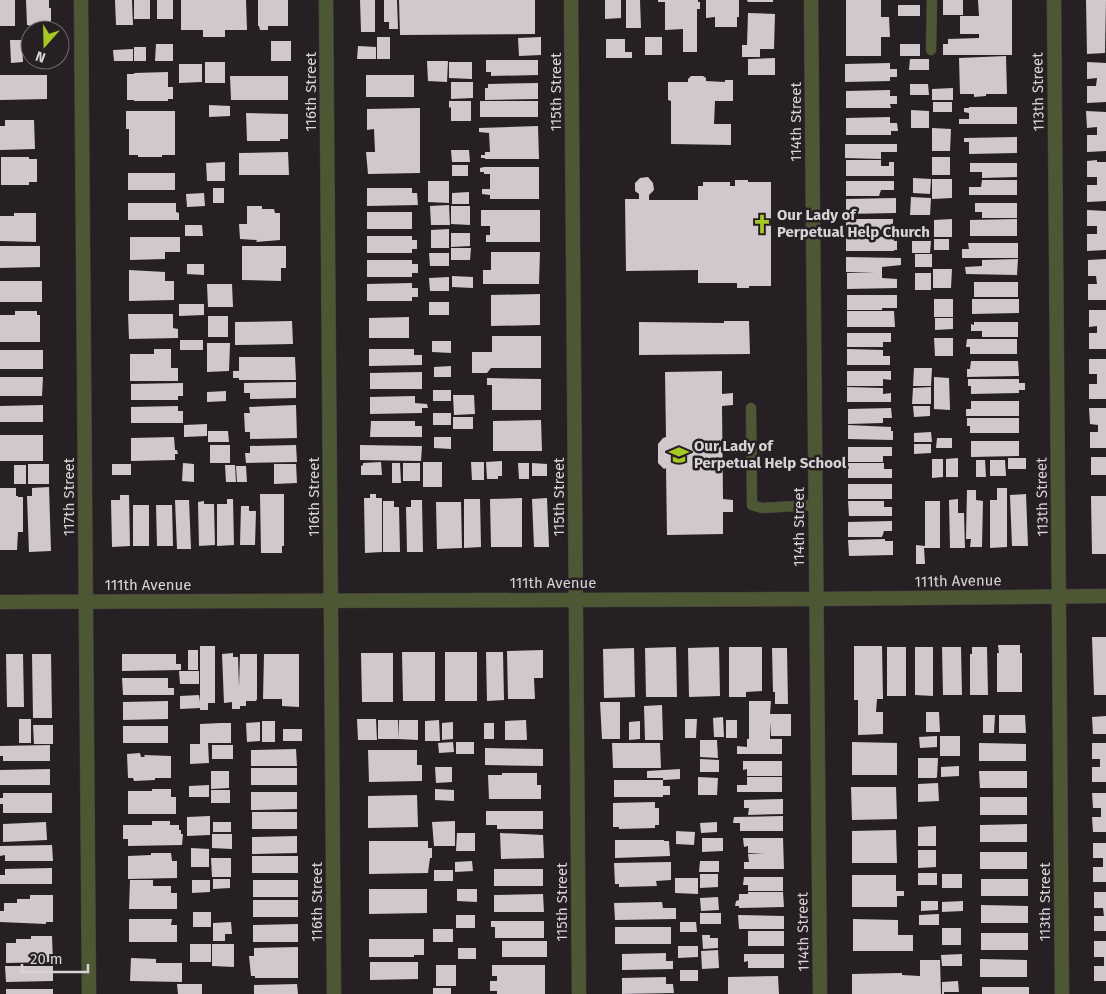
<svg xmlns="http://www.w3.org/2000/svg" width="1106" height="994" font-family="'Fira Sans',sans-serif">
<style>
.building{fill:#d1c8cd}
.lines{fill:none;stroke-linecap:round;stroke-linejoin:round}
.service-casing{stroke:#423d40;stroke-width:11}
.minor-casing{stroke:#423d40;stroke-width:15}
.service{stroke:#4d5733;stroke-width:10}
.minor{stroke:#4d5733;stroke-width:14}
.labels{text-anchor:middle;stroke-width:5;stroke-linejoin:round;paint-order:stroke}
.street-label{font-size:15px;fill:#d8d4d6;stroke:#262024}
.poi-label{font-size:15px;font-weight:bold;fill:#d8d4d6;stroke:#262024;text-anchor:start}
</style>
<rect width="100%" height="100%" fill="#262024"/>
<g class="building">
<rect x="0" y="0" width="15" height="26"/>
<polygon points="26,0 49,0 49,8 51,8 51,25 42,25 43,30 32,30 32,26 27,25"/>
<polygon points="115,0 132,0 133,25 116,25"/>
<rect x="134" y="0" width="16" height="19"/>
<rect x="157" y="0" width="16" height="19"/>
<polygon points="181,0 246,0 247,30 225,30 225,37 203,37 203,30 181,30"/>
<polygon points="258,0 288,0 288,26 268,26 268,30 260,30 259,26 258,26"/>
<polygon points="360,0 375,0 375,32 361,32"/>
<polygon points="384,0 397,0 398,29 389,29 389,22 384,22"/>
<polygon points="399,0 535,0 535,34 400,35"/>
<polygon points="605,0 621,0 621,18 605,19"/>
<polygon points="626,0 640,0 641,28 626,28"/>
<polygon points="658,0 698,0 698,2 700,2 700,9 697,9 697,52 683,52 683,29 665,30 665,2 658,2"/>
<polygon points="706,0 739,0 739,17 737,17 737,27 715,27 715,17 706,18"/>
<polygon points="747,0 773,0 773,2 748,2"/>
<polygon points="846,0 881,0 881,17 889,17 890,37 881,37 881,56 846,56"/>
<rect x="943" y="0" width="20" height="15"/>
<polygon points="978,0 1012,0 1012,55 943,55 943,44 948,44 948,39 979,38 979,34 960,34 960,16 979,16"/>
<polygon points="1086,0 1106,0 1105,53 1087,54"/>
<rect x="898" y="5" width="22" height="11"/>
<polygon points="748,13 775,14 774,49 760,49 760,57 742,57 742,45 747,45"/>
<rect x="377" y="37" width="13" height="22"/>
<polygon points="541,37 541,55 519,56 518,38"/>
<rect x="645" y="37" width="17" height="18"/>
<polygon points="606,39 625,39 625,52 632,52 632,58 606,58"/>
<polygon points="10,40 22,40 23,62 11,63"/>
<rect x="271" y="41" width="20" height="20"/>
<polygon points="156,44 173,44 173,61 155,61"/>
<rect x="900" y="44" width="20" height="12"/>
<polygon points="358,46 376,47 376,59 357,59"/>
<rect x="134" y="47" width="12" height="14"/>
<polygon points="26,48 30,48 30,61 27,61"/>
<polygon points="133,49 133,61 114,61 113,50"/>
<polygon points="1006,56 1007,94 986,94 986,96 974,97 974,94 960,94 959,58"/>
<polygon points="775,58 775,75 748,75 748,59"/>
<polygon points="910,59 929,59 929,70 909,70"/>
<polygon points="486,60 538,60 538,75 491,76 491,72 486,72"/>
<polygon points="427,61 448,61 447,82 428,81"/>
<rect x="205" y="62" width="20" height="21"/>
<polygon points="449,62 472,62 472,79 449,78"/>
<polygon points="1087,62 1106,63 1106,102 1087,103 1087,86 1096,86 1097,78 1087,79"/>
<polygon points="890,63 890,69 897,69 897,77 890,77 890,81 845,82 845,64"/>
<polygon points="179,64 202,64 202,82 179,83"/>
<polygon points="168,72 168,87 173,87 173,99 168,99 168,101 134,101 134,100 127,100 127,74 134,74 134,73"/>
<polygon points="0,75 47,75 47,99 0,100"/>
<rect x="366" y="75" width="48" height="22"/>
<polygon points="230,76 288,76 288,100 231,100"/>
<polygon points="691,76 703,76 706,78 706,81 725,82 725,80 733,80 733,101 715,101 714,124 731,124 731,145 671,144 671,101 668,100 668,82 688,82 688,79"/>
<polygon points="451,82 473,82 473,98 451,99"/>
<polygon points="538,83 538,99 485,100 485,88 488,88 488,84"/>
<polygon points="910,84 928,84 929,95 910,95"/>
<polygon points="953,88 953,100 932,100 932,89"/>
<polygon points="890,90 890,96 897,96 897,104 890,104 891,108 846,108 846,91"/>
<polygon points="449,101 471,101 471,121 451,121 451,107 449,108"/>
<rect x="480" y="101" width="58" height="16"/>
<rect x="933" y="102" width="19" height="10"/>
<polygon points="209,105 230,106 230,116 209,117"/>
<polygon points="969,107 1017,107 1017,124 959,124 959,119 969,119 969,113 964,112 964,108 969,108"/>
<polygon points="420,108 420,173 368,174 366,152 375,152 374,129 367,130 367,109"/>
<polygon points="911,110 929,111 929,128 911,128"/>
<polygon points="126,111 175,111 175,155 162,155 162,157 138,157 138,155 129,155 129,129 126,129"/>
<polygon points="1086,111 1106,112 1106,151 1087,152 1087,135 1097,135 1097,127 1087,128"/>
<polygon points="246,113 288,114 288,139 280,139 280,141 247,141"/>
<polygon points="890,117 890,123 897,123 898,131 891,131 891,135 846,135 846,118"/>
<polygon points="5,120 34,120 35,149 0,150 0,126 5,126"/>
<polygon points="538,126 539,159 485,159 485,158 481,158 481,155 485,155 485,152 490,152 489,133 479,132 479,128"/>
<polygon points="932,128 951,129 950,151 932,151"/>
<polygon points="1017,137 1017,153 969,154 969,142 964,142 964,138"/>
<polygon points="845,144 897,144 897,152 881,152 881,159 845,158"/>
<polygon points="451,150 469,150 470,162 452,162"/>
<polygon points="288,152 289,175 239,175 239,153"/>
<polygon points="1,157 29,157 29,159 37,159 37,182 29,182 29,185 1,185"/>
<rect x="932" y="157" width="18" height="18"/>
<polygon points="846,160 881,160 881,166 889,166 889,162 894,162 894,176 846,176"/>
<polygon points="1097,160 1097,162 1106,162 1106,201 1087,202 1087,185 1097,185 1097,177 1087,177 1087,161"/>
<polygon points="225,162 225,181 207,181 206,163"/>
<polygon points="970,163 1017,163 1017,177 982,178 982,172 970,172"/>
<rect x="452" y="165" width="16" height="11"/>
<polygon points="484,167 539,167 539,199 490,199 490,195 482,194 482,189 490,189 490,174 484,174 484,172 480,172 480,168"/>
<rect x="128" y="173" width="47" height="17"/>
<polygon points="648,177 653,183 654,190 649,195 649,200 698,200 698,186 703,186 703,182 730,182 730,186 735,186 735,180 748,180 748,182 771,182 771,286 749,286 749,288 737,288 737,283 698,283 698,270 626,271 625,199 639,199 639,194 635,191 635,183 640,178"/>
<polygon points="913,178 931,179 930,194 913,193"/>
<polygon points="932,179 952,179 952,198 932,199"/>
<polygon points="982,180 1017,180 1017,195 969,195 969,187 981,187"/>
<polygon points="428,181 449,181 449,203 428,202"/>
<polygon points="846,181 894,181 894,190 881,190 879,196 846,196"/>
<rect x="213" y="188" width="11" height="15"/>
<polygon points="367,188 412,188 412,193 417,193 418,205 367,206"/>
<polygon points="469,192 469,204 452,204 452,193"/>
<polygon points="204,193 205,206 187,207 186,194"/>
<polygon points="911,197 931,198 930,215 910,215"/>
<polygon points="896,198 896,213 846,214 846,199"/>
<polygon points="128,203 176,203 176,212 179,213 179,220 128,220"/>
<polygon points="975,203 1017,203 1017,218 982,218 982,212 975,212"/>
<polygon points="449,205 450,225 431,225 430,206"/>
<polygon points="247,206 262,206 262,209 274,209 275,213 280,213 280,240 256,242 257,240 240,239 239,224 247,224"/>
<polygon points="451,206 470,206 470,225 451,224"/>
<polygon points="481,210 540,210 540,242 486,242 486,235 490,235 490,226 481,226"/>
<polygon points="1087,210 1106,211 1106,250 1087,251 1087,234 1097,234 1097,226 1087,226"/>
<rect x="367" y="212" width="45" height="17"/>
<polygon points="14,213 36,213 36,242 0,241 0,216 14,216"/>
<rect x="846" y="219" width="47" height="15"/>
<polygon points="952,219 952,237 934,237 934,220"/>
<polygon points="1017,219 1017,236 970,236 970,220"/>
<polygon points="185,225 202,225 203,236 185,236"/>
<polygon points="449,229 449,248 431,248 431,230"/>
<polygon points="451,233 470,233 470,246 451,247"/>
<polygon points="367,236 412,236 412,240 417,240 417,249 412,249 412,253 367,253"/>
<polygon points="846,236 894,237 894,241 897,241 897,250 894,250 894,251 846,251"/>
<polygon points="130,237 180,237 180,252 165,252 165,259 130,260"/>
<rect x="934" y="239" width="15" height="11"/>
<polygon points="912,241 931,241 930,253 912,253"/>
<polygon points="968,243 1018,243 1018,258 962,258 962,249 969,249"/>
<polygon points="0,246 40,246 40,267 0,268"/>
<polygon points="242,246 286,246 286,268 281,268 281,281 242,280"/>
<polygon points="451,248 471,248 470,260 451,260"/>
<polygon points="491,252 540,252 539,284 483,284 483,270 491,270"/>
<polygon points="429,253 449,253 449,266 430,266"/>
<rect x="915" y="254" width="17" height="13"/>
<polygon points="846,257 901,258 901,265 882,267 882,278 897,279 897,288 847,289 847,273 875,272 846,272"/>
<polygon points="1018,259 1017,275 966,274 965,267 982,266 982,260"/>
<polygon points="1106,259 1106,300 1088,300 1088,284 1097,284 1096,276 1088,276 1088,260"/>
<polygon points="367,260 412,260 412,264 418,264 418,273 412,273 412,277 367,277"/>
<polygon points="187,264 204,264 204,275 187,274"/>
<polygon points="933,269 952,269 951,288 933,288"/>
<polygon points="129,270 165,272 165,281 174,281 174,300 129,301"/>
<rect x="915" y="273" width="16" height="17"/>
<polygon points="452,276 473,277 473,288 452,287"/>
<polygon points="449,277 449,291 430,291 429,278"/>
<rect x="0" y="281" width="42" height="21"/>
<rect x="974" y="282" width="44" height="15"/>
<polygon points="412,283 412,288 418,288 418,297 412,297 412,301 367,301 367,284"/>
<polygon points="207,284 232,284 233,307 208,307"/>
<polygon points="540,294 540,325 491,326 491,295"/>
<polygon points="847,295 897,295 897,308 882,308 882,310 847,310"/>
<rect x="934" y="299" width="19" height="18"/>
<polygon points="972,299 1019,299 1019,313 972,314"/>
<rect x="429" y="302" width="20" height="13"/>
<polygon points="179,304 204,304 204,315 179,316"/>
<polygon points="1089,310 1106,310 1106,349 1089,349 1089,333 1097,333 1097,326 1089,327"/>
<polygon points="15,311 37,311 37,315 40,315 40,342 0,342 0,315 15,315"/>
<polygon points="847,311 894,311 895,327 847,327"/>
<polygon points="128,314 173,314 173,328 178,329 178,338 129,339"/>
<rect x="208" y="316" width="20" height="21"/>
<polygon points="409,317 409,338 369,338 369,318"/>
<polygon points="935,318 953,318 953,329 935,330"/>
<polygon points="292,321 293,344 235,345 235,322"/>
<polygon points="724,321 749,321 750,354 639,355 639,322 724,323"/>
<polygon points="974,322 1018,322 1018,337 982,337 982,331 971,331 971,324 974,325"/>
<polygon points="847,333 891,333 891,342 883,342 883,347 847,347"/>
<polygon points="492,336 541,336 541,368 491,368 487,373 472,373 472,352 492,352"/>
<polygon points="934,338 953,338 953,356 935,356"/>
<polygon points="967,339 1017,339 1017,354 970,354 970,347 966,347"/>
<rect x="180" y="340" width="23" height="10"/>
<polygon points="432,341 451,341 451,353 432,352"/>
<polygon points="207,343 230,343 229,371 207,372"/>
<polygon points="154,349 171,349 171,368 178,368 178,381 130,381 130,354 154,354"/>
<polygon points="369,349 414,349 414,355 422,355 422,365 369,366"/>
<polygon points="847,349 883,350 883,356 890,356 890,365 847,365"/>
<rect x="0" y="350" width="43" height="19"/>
<polygon points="239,357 295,357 296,380 239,380 239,378 233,378 233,371 239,371"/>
<polygon points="1089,359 1106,359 1106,399 1089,399 1089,384 1097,384 1097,374 1089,374"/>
<polygon points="971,361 1018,361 1019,376 967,377 967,369 970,369"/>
<polygon points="451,366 451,377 434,377 434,367"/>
<polygon points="914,368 932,368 931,386 913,386"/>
<polygon points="722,371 722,394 733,393 733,405 722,406 723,499 733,500 733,512 723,512 723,534 667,535 666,468 664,469 658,463 658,444 663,438 666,437 665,372"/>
<polygon points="847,371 891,371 891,380 883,379 883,386 847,386"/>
<polygon points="422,372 422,389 370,389 370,373"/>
<polygon points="0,377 43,377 42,396 0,396"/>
<polygon points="934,377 949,378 950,410 934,409"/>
<polygon points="487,378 541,379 541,410 492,410 492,385 487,385"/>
<polygon points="968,379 1019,379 1019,383 1025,383 1025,390 1019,390 1019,393 971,394 971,386 968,386"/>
<polygon points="296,382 296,398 250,399 250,393 244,393 244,383"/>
<polygon points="183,383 183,396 178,396 178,400 131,400 131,384"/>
<polygon points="847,387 883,388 883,394 891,393 891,402 847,402"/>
<polygon points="931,387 931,404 912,404 913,388"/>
<rect x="433" y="390" width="18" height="11"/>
<polygon points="226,391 226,401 207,402 207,392"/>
<polygon points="453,395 474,395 475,414 454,415"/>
<polygon points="415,396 415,403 427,404 428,408 422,408 422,413 370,414 370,397"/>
<polygon points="971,401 1019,401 1019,416 966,416 966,409 971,409"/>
<polygon points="43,405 43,422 0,422 0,406"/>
<polygon points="296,405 297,438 250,439 250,432 245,432 244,413 250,413 249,407"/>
<polygon points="178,406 178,411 183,411 183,423 131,423 131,407"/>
<polygon points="913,406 930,406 930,416 914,417"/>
<polygon points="891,408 892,418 883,418 883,423 848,424 848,409"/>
<polygon points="1089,408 1106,408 1106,448 1090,448 1090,432 1098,432 1098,425 1090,424"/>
<rect x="433" y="413" width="18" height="12"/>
<rect x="453" y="417" width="20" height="12"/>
<polygon points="967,418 1019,418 1019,433 970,433 970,426 967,426"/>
<polygon points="541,420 542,451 493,451 493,421"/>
<polygon points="371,421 415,421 415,426 422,426 422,437 370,437"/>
<polygon points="207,424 207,436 184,437 184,425"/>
<polygon points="848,425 891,427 891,431 893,431 893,440 848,439"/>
<polygon points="208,431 228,431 229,442 208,442"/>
<polygon points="931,432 932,442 914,442 914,433"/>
<rect x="0" y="435" width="43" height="26"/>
<polygon points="174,437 175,450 177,450 178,454 175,454 175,460 131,461 131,438"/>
<polygon points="434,437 451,437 451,449 434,448"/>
<polygon points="937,438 952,438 952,448 936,448"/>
<polygon points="971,441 1019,441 1019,456 971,457"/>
<polygon points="914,444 931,444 931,453 914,454"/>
<rect x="210" y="445" width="20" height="18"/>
<polygon points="296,445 297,462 246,463 245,453 250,453 250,446"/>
<polygon points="360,445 422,446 421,461 360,460"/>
<polygon points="848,447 892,447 892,456 883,456 883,462 848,462"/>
<rect x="1091" y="457" width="15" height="18"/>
<polygon points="958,458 958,477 946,477 946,459"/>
<rect x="1008" y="458" width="18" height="11"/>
<polygon points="932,459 943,459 943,477 932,478"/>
<polygon points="976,460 985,460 986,477 976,477"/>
<polygon points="990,460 1005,460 1006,476 990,476"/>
<polygon points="502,461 502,476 498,476 498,479 487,479 486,462"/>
<polygon points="381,462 382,475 361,475 361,466 363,465 363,463"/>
<rect x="423" y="462" width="19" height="25"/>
<polygon points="471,462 484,462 484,480 472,480"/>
<polygon points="183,463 194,464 194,482 182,481"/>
<polygon points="392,463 400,463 401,483 392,483"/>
<rect x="403" y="463" width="17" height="18"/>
<polygon points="518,463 529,463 529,479 519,479"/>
<polygon points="532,463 547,464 547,476 532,476"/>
<polygon points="848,463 884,463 884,469 892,469 892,478 848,478"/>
<rect x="28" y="464" width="21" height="20"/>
<rect x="112" y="464" width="19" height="11"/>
<polygon points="274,464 296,464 297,483 274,484"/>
<rect x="14" y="465" width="12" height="19"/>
<polygon points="225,465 235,465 236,482 226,482"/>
<polygon points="236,466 246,466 247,482 237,482"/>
<rect x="848" y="484" width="44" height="15"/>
<polygon points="49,487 51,551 29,552 27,496 32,496 32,488"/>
<polygon points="0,488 16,488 16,496 18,496 18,497 23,497 23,532 18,532 17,550 0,550"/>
<polygon points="997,488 1007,488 1007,547 990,548 990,500 997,500"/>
<polygon points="967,490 976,490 976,500 983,501 982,547 970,547 971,539 966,539"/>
<polygon points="260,494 284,494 284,546 282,546 282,553 261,553"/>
<polygon points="370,494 376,494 376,498 382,498 382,552 365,553 364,498 370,498"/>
<polygon points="1026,494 1028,546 1012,546 1010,495"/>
<polygon points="120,495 129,495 130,546 112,547 111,500 120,500"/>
<polygon points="1091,496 1106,496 1106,554 1092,554"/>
<polygon points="522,498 522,547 491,547 490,499"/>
<polygon points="547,498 549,547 534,547 532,499"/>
<polygon points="227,499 233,499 234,545 217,546 217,504 227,504"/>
<polygon points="464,499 480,499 481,547 464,548"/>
<polygon points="958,499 958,513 964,513 965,548 950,548 949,500"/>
<polygon points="175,500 189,500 191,549 177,549"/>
<polygon points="411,500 422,500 423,552 407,552 406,507 411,507"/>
<polygon points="204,501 204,504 214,504 215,545 199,546 198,502"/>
<polygon points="383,501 394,501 394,507 399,507 400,552 383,552"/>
<polygon points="848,501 884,501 884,507 892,507 892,516 849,516"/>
<polygon points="925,501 940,501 940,548 924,548 925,564 916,564 916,545 925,546"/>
<polygon points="436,502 461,502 462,548 437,549"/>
<rect x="133" y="505" width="16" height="41"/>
<polygon points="156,505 172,505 173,546 157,546"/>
<polygon points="241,506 249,506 249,511 256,511 255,545 240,545"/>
<polygon points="892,521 892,531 884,531 882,537 848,537 848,522"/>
<polygon points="885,539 885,541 893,541 893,555 849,556 848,540"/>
<polygon points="1092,637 1106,637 1106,695 1094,695"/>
<polygon points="998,645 1020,645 1020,653 1022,653 1022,692 997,692 997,653 999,653"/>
<polygon points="200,646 215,646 215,703 208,703 208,710 200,710 200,708 180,709 180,696 199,695 200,702"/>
<polygon points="854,646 882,646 883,699 877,699 876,712 883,712 883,734 858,735 858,700 854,700"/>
<polygon points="676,647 677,697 646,697 645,648"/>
<polygon points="719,647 720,696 689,697 688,648"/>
<polygon points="729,647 762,647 762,691 746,692 746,697 729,697"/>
<rect x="887" y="647" width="19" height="49"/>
<polygon points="915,647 933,647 933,696 915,695"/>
<polygon points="942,647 961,647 962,695 943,695"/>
<polygon points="972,647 987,647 988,695 970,695 970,654 972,654"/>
<polygon points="634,648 635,697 604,698 603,649"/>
<polygon points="772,648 787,648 788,704 775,704 775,692 773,692"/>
<rect x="188" y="650" width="10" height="20"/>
<polygon points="543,650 543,678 534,678 535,699 508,699 507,651"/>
<polygon points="402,652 435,652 435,701 403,701"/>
<rect x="445" y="652" width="32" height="49"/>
<polygon points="486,652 503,652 504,700 487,701"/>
<polygon points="233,653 233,657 238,657 239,687 240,654 257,654 257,699 256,701 246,701 246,706 240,706 240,709 232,709 232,702 224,703 222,654"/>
<polygon points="361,653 393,653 393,702 362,702"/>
<polygon points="6,654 23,654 24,707 7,707"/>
<polygon points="32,654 51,654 52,718 33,718"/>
<polygon points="122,654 176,654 176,664 181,664 181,670 122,671"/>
<polygon points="264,654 299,654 299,707 282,706 282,699 263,699"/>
<polygon points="179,671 199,671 199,684 180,684"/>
<polygon points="122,678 168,678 168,688 174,688 174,695 123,695"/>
<polygon points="168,701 168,719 123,720 123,702"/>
<polygon points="749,701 771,701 770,714 791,714 791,736 771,736 770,722 770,739 782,739 782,754 737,754 737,746 747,747 747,739 749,739"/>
<polygon points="600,702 620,702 620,739 602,739"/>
<polygon points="662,705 663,740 645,740 644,706"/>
<polygon points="926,712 939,712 940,732 926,732"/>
<polygon points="983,715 995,715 994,733 983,733"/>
<polygon points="999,715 1025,715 1026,733 999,733"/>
<polygon points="1106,716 1106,734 1093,734 1092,717"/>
<polygon points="723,717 724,737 714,737 713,718"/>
<rect x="19" y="719" width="12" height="24"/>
<polygon points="357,719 376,719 377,740 358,740"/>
<polygon points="685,719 697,719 696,738 685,738"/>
<rect x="378" y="720" width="20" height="19"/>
<polygon points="399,720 418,720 418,740 398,739"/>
<polygon points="439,720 440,741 425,741 425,721"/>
<polygon points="526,720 527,740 505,740 505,721"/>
<rect x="726" y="720" width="11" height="18"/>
<rect x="262" y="721" width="13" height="21"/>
<polygon points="640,721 640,739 629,740 629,722"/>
<polygon points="260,722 260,741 247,742 246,723"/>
<polygon points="453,722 453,739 442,740 442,723"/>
<polygon points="221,723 231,723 231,743 208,743 209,763 190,764 190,744 200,744 200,724"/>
<rect x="484" y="723" width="10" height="16"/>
<polygon points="33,725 53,725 53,744 34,744"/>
<rect x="123" y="726" width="45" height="17"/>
<rect x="283" y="729" width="19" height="12"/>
<polygon points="937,736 937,747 920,748 919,737"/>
<rect x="940" y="736" width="20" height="20"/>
<polygon points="700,740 717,740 718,758 700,757"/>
<polygon points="453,742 454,752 439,753 438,743"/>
<rect x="456" y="742" width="18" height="12"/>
<polygon points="852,742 897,743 897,775 852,775"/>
<polygon points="612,743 660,743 661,768 613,768"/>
<polygon points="979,743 1026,744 1026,761 979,761"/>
<polygon points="1092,743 1106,743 1106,782 1092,782 1092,767 1100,767 1100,759 1092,759"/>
<polygon points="50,745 50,761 3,761 3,756 0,756 0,746"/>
<rect x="212" y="745" width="21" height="14"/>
<polygon points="485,748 543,749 543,766 485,765"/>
<polygon points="296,749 297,766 251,766 251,750"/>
<polygon points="368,750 417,750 417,765 422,765 422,781 369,782"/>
<polygon points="140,753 141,757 145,757 144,755 171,756 171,778 155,778 155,780 134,781 133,778 128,778 127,754"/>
<polygon points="918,758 938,758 937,777 936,778 918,778"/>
<polygon points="700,759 719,760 719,772 700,772"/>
<polygon points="743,761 782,761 782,776 747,776 747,769 743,770"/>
<polygon points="959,766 959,776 941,777 941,767"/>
<polygon points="435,767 452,767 452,782 436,783"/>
<rect x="251" y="768" width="46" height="17"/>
<polygon points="50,769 50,785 0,785 0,770"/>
<polygon points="680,769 680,779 663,780 663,786 670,786 670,795 663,795 663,797 614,797 614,780 663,780 663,778 647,778 647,771"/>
<polygon points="211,771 229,771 229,788 211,789"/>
<polygon points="979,771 1027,771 1027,788 980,788"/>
<polygon points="502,773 537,773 537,785 541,785 541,799 489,799 488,775 502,775"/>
<polygon points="698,777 718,778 717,795 698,795"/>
<polygon points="747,777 782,777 782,792 737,792 737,785 747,785"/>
<polygon points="938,783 939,801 918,802 918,784"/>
<polygon points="209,785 209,797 189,797 189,786"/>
<polygon points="851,787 896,787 897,819 852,820"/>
<polygon points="152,789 171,789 171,797 176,797 176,814 128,814 128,791 152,791"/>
<polygon points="435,789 454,790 454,801 435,800"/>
<rect x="211" y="790" width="19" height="13"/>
<polygon points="251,792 297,792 297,809 251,810"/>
<polygon points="3,793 52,793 52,813 3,813 3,804 0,804 0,798 3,798"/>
<polygon points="1092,793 1106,793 1106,832 1093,832 1092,817 1101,817 1101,808 1093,808"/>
<polygon points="417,795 418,827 368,828 368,796"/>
<rect x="980" y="797" width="47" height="18"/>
<polygon points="783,799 783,814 748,815 749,808 744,808 744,800"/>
<polygon points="655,802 655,808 659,808 659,825 655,825 655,828 619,829 619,827 613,827 613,803"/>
<polygon points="486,811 543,811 543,829 497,829 497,825 486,825"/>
<rect x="252" y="812" width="45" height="17"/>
<polygon points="210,816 210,835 187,836 187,817"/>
<polygon points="783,816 783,831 740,831 740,823 733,823 734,817"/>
<polygon points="152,821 170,821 170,825 179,825 179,830 181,830 181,834 183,834 182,845 128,846 128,839 123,839 123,825 152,825"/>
<polygon points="455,821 455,846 434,846 432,822"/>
<polygon points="46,822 47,840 3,842 3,824"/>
<rect x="213" y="822" width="18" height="10"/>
<polygon points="717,822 717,832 701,833 700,823"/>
<polygon points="1027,824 1027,842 980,842 980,825"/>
<polygon points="936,826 936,846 918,846 918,827"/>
<polygon points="896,830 897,863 852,863 852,831"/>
<polygon points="676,831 695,832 694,845 676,844"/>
<polygon points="457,833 475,833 475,851 456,851"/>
<polygon points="500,833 543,835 544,858 501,859"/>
<polygon points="212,834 232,834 232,849 212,848"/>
<polygon points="297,836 297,853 252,854 252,837"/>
<polygon points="702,838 723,838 723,851 702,852"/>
<polygon points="743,838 783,838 784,869 744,869 744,862 749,862 748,854 765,854 748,853 748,846 744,847"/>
<polygon points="615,840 664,840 664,841 669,841 670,856 615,858"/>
<polygon points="369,841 428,841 428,848 432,848 432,858 430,858 428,873 369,874"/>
<polygon points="1093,843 1106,843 1106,882 1093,882 1093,867 1103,867 1103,858 1093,858"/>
<polygon points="52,845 53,861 5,861 5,855 0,856 0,846"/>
<polygon points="191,848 209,849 209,867 191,867"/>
<polygon points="918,850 936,850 936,867 918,868"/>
<rect x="980" y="852" width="47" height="17"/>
<polygon points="151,853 171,853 172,861 177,861 177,878 128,879 128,856 151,855"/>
<rect x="252" y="856" width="46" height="17"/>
<polygon points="211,858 231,858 231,877 212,877"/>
<polygon points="472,861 473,871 455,872 455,862"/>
<polygon points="700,861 719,861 719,872 699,872"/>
<polygon points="671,862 671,880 656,881 657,886 619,887 619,884 615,884 614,863"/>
<polygon points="52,868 52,884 0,884 0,875 5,875 5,869"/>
<rect x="494" y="869" width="49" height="17"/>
<rect x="434" y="870" width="19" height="11"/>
<rect x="918" y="873" width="19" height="12"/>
<polygon points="700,874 718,874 718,887 700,888"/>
<rect x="942" y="874" width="20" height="14"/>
<polygon points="852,875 896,875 896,891 904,891 904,896 897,896 897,907 852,907"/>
<polygon points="744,877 783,877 783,891 748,891 748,885 743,885"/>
<polygon points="675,878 698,878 698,894 675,893"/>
<polygon points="213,879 230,879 230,888 213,889"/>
<rect x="981" y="879" width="47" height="17"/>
<polygon points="130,880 153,880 153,886 171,886 171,893 177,893 177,909 129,909"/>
<polygon points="192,880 210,880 210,892 192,893"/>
<rect x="253" y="880" width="45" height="17"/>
<polygon points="369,889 427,889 427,913 369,914"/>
<polygon points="457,889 477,889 477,902 457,901"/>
<polygon points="748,892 783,892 784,907 739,908 739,906 735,906 736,901 739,900 739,894 748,894"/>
<polygon points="1094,892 1106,892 1106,931 1094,931 1094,916 1104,916 1103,908 1094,908"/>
<polygon points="543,894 544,912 494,912 494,895"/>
<polygon points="30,895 53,895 53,922 46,922 46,924 0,922 0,911 4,911 4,903 17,903 17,899 30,899"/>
<polygon points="718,897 719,910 701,911 700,898"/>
<rect x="253" y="900" width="45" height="17"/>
<polygon points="921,901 938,901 938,910 921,911"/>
<polygon points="963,901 963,911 942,912 942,902"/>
<polygon points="662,902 663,908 676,908 676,919 615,920 614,903"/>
<polygon points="981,905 1028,906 1028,923 981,923"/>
<rect x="193" y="912" width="18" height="15"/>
<rect x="700" y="913" width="21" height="11"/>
<polygon points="939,914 939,925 919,925 919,915"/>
<rect x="456" y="915" width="19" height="13"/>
<polygon points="738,915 784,916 784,929 739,929"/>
<polygon points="129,919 172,919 171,925 177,925 177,942 129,942"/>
<polygon points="853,919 898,920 898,935 913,935 913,951 853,951"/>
<polygon points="491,921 544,921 544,938 495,938 495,927 491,927"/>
<polygon points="231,922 232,934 225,934 225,941 213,941 213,923"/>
<polygon points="680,922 696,922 697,932 680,932"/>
<polygon points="298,924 298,942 253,942 253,925"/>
<rect x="615" y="927" width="56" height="17"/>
<rect x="942" y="928" width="19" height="17"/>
<rect x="433" y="929" width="20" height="13"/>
<rect x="748" y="931" width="36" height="15"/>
<rect x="981" y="933" width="47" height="17"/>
<polygon points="702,935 710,935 710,938 718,938 718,948 703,949"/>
<polygon points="31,936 52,936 53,962 6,963 6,943 16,943 16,939 31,939"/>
<polygon points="369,939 424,939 424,955 414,955 414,957 369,957"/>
<rect x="502" y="941" width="45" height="16"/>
<polygon points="1094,941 1106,941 1106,981 1094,981 1094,966 1104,966 1104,957 1094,957"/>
<rect x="190" y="944" width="21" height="18"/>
<polygon points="212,944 234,944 234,967 212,966"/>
<polygon points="678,946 698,946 698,957 678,958"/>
<polygon points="298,947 298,978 255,978 255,976 251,976 249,956 254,956 254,948"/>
<rect x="458" y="948" width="18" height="11"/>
<polygon points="718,950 719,968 702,969 701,951"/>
<polygon points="666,953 666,961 673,961 673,969 622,970 622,954"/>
<polygon points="744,954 784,954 784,968 748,968 748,961 744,962"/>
<polygon points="962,954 962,966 942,966 941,955"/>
<polygon points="131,958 156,959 156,963 182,963 182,982 130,981"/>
<polygon points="980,959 1027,960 1027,977 980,977"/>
<polygon points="920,960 940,960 941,994 852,994 852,974 902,973 902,975 920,976"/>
<polygon points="370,962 418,962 418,979 370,980"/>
<rect x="436" y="965" width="20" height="21"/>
<polygon points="492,965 545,965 545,994 497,994 497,991 490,991 490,981 497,981 497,976 492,976"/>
<polygon points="5,966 53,966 53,981 6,982"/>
<rect x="680" y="970" width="18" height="11"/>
<polygon points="778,976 779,994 728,994 728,977"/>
<polygon points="666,977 666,984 673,984 674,993 622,994 622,978"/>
<polygon points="958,981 959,992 944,992 944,994 942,994 942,982"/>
<polygon points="177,984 202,984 202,994 178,994"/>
<polygon points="297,984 298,994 254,994 254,985"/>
<rect x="982" y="987" width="47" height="7"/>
<rect x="433" y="988" width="18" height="6"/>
<rect x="6" y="989" width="47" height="5"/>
</g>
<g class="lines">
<defs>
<g id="service">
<polyline points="931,50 932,0"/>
<polyline points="751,408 752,505 762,508 815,505"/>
</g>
<g id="minor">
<polyline points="81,0 89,994"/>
<polyline points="326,0 334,994"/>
<polyline points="571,0 579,994"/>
<polyline points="811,0 820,994"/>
<polyline points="1054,0 1062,994"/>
<polyline points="0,602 816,599 1106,596"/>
</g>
</defs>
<use href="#service" class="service-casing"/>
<use href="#minor" class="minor-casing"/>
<use href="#service" class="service"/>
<use href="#minor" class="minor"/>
</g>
<defs>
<symbol id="church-bare" viewBox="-9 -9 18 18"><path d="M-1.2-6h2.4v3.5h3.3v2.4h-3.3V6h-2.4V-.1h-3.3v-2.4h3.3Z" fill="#a6c822" stroke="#262024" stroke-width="2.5" paint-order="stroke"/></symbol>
<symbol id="school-bare" viewBox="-9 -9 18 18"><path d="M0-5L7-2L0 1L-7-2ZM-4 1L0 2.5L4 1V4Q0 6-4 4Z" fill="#a6c822" stroke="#262024" stroke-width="2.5" paint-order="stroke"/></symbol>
</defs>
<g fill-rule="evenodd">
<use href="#church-bare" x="748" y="210" width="28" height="28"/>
<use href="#school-bare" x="665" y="441" width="28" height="28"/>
</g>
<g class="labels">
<g class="street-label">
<text transform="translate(311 92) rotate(-90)" y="5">116th Street</text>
<text transform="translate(556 92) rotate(-90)" y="5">115th Street</text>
<text transform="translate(1038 92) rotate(-91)" y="5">113th Street</text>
<text transform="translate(796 122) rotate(-90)" y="5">114th Street</text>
<text transform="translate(69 497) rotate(-90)" y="5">117th Street</text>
<text transform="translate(314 497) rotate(-90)" y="5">116th Street</text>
<text transform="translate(559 497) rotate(-90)" y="5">115th Street</text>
<text transform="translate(1042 497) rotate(-91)" y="5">113th Street</text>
<text transform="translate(799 527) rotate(-90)" y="5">114th Street</text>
<text transform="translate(958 581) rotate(-1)" y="5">111th Avenue</text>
<text x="553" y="588">111th Avenue</text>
<text x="148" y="590">111th Avenue</text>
<text transform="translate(317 902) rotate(-90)" y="5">116th Street</text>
<text transform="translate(562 902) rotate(-90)" y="5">115th Street</text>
<text transform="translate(1045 902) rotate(-90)" y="5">113th Street</text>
<text transform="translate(803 932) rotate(-91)" y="5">114th Street</text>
</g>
<g class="poi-label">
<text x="777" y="220">Our Lady of<tspan x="777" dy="17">Perpetual Help Church</tspan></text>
<text x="694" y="451">Our Lady of<tspan x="694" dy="17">Perpetual Help School</tspan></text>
</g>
</g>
<g transform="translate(45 45) rotate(200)"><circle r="24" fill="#262024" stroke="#6d686b"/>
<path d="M0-4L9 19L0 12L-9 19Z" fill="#a6c822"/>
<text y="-8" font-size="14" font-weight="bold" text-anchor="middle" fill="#d8d4d6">N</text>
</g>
<path d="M22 964v8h66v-8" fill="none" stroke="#d8d4d6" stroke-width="2.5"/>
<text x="30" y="964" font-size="15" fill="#d8d4d6" stroke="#262024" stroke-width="4" paint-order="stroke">20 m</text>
</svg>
